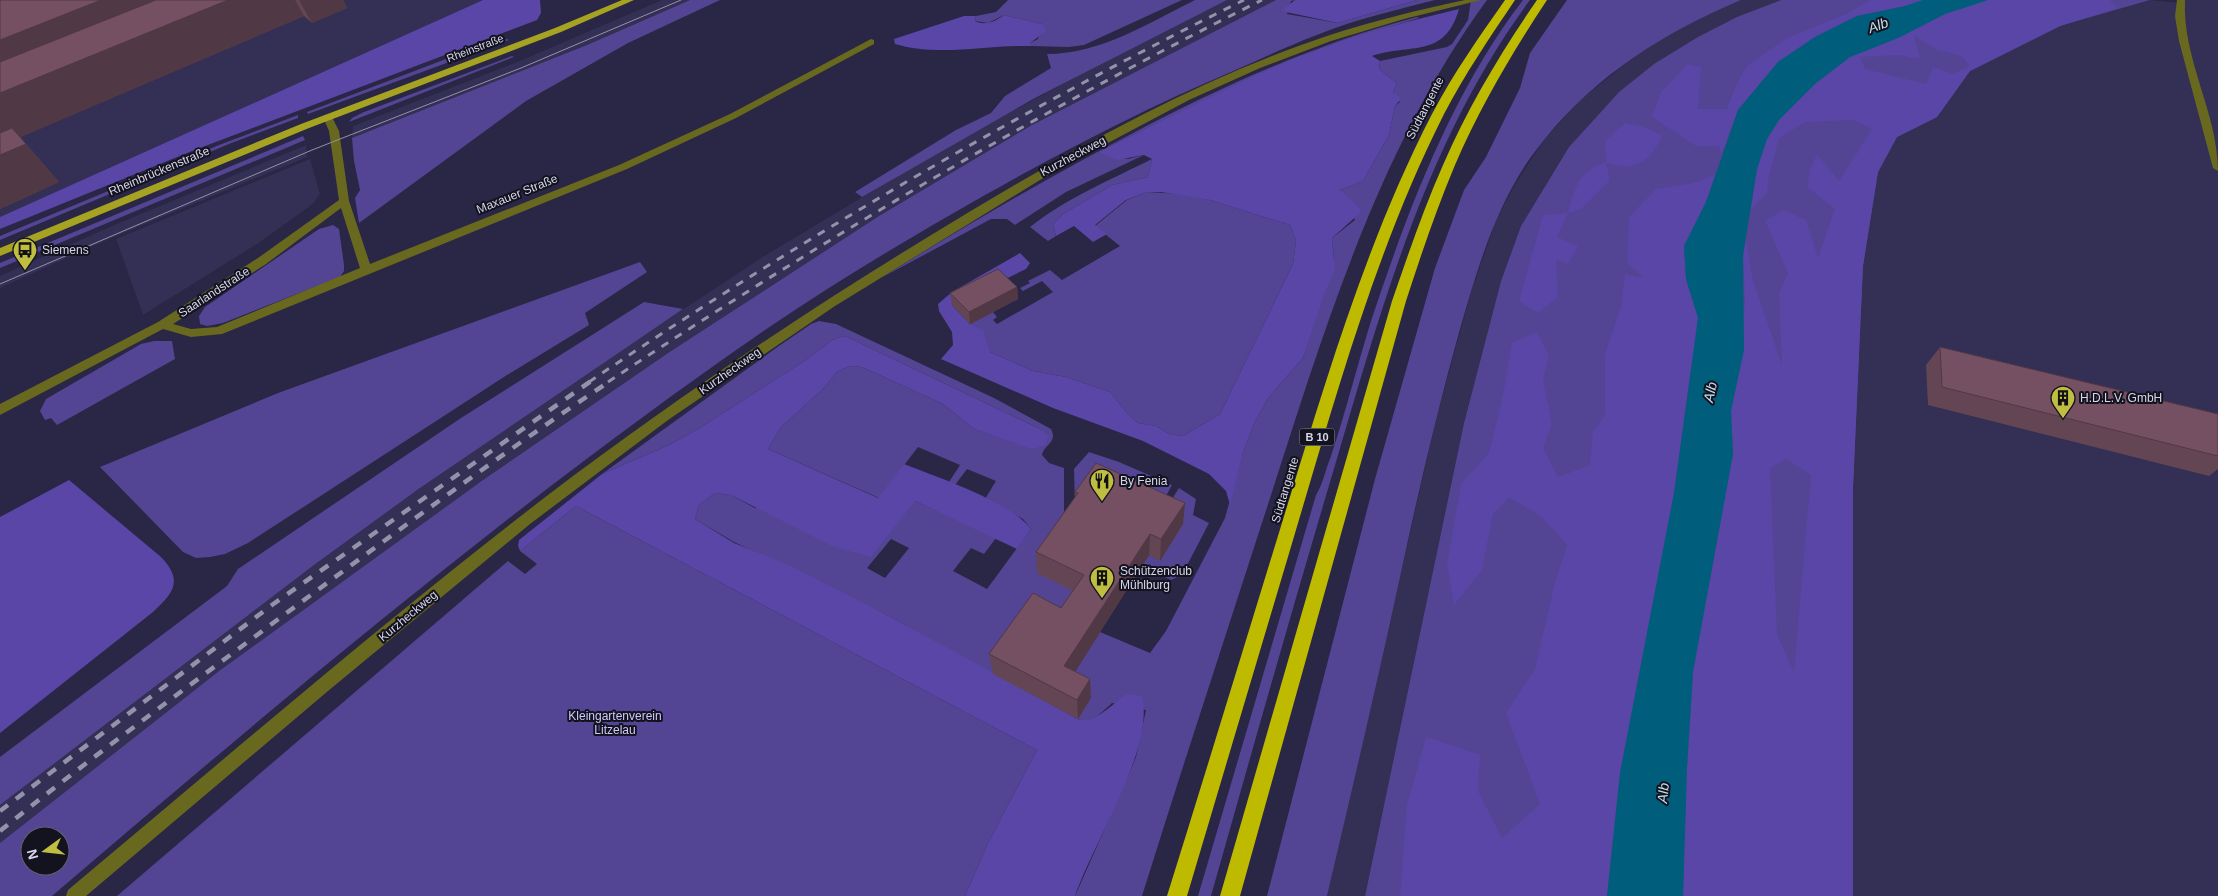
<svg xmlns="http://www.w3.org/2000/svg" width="2218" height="896" font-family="Arial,sans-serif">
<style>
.built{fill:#342f54}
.green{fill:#534593;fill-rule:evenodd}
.forest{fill:#5946a6;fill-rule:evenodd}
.water{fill:#005d7b}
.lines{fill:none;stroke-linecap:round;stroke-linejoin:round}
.minor{fill:#69681f;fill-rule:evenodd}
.major{fill:#a5a321;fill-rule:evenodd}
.highway{fill:#bdba00;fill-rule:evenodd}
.tram{stroke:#9492aa;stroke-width:1}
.rail-far1{stroke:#9492aa;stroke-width:3;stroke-dasharray:8 8;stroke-linecap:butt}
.rail{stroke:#9492aa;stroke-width:4.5;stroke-dasharray:10 10;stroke-linecap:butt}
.wall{fill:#644554}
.shaded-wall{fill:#513845}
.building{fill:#745062;stroke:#513845}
.labels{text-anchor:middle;stroke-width:4;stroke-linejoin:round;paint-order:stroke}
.far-street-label{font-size:11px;fill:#d7d6ea;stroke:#13121f}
.shield{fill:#13121f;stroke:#9c9bad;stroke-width:1}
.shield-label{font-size:11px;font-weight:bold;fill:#d7d6ea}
.street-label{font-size:12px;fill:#d7d6ea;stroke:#13121f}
.poi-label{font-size:12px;fill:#d7d6ea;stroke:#13121f;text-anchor:start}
.park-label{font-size:12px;fill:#cdc9fc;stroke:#13121f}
.water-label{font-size:14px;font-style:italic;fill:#c4e0ee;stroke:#13121f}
</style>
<rect width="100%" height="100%" fill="#2a2645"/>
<g class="built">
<polygon points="0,0 483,0 0,217"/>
<polygon points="662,0 690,0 587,45 352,138 353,126 522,60"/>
<polygon points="1227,0 1276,0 1032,125 879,216 671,351 483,480 219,671 0,843 0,805 314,565 420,488 588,372 766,255 951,144 1143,41"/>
<polygon points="1741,0 1781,0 1767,6 1619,92 1569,147 1521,226 1501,281 1464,423 1365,896 1327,896 1436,419 1471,292 1496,220 1514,186 1543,141 1578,102 1625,64 1662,38 1696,19"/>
<polygon points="2150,0 2180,3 2181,0 2218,0 2218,896 1853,896 1853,488 1863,266 1878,172 1897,137 1937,117 1970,71 2060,26"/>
<polygon points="306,145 307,157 109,239 0,288 0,276 112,226"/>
<polygon points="310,159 320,194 313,204 257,244 143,315 116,239"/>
</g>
<g class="green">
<polygon points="690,0 720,0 628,43 526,101 359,223 355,198 360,190 354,161 352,138 587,45"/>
<polygon points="1008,0 1182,0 1084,45 1069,47 1030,46 1030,43 1038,39 1042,24 1004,15 988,23 975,21 976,16 996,12"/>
<path d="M1195 0H1227L1035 98 862 197 855 192 956 130 991 113 1005 96 1051 68 1047 54C1101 54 1148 23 1195 0Z"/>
<path d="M1276 0H1295L1291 1 1287 14 1338 23 1417 0H1435C1411 6 1387 12 1363 19 1318 32 1274 53 1231 72 1146 108 1065 150 985 195 913 236 840 279 771 326 519 499 285 697 52 896H0V843L219 671 483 480 671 351 879 216 1032 125ZM30 836H60V866H30Z"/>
<path d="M1471 0H1487C1372 157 1319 349 1259 532 1220 653 1180 774 1142 896H1075L1130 772 1136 757 1146 710 1112 703C1102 712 1092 724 1078 719L1090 698 1066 686 1100 632 1150 653 1166 631 1225 518 1243 453 1254 424 1268 398 1303 358 1334 259 1332 238 1355 220 1340 190 1363 181 1389 135 1395 106 1400 102 1393 93 1397 83 1379 69 1380 61 1447 47 1452 44 1468 20Z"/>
<path d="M1523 0H1530C1429 136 1383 302 1336 462 1293 606 1252 751 1211 896H1198L1316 495C1323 484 1326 468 1331 456 1346 411 1357 366 1371 321 1408 210 1451 94 1523 0Z"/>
<path d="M1567 0H1741C1665 32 1596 75 1544 140 1499 194 1479 263 1460 329 1437 411 1418 493 1400 577 1377 683 1352 790 1327 896H1267L1375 479 1435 268 1464 190 1486 157 1520 88 1530 53Z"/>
<polygon points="1781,0 2150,0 2060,26 1970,71 1937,117 1897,137 1878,172 1863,266 1853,488 1853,896 1365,896 1464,423 1501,281 1521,226 1569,147 1619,92 1654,64 1698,37 1737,17"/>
<path d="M1417 17 1419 18 1320 48 1221 92 1098 152 1128 159 1144 155 1066 192 1015 225 1007 219H991L881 278C965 226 1050 176 1137 131 1227 84 1318 43 1417 17Z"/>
<polygon points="507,39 509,40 308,114 307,112 480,46"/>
<polygon points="512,56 514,57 349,122 352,118 364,112"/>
<polygon points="298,115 298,118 229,144 0,240 0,236 219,145"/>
<polygon points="303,136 305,140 0,268 0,263"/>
<path d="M1152 159 1148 177 1112 185 1063 214 1053 224 1056 236 1048 241 1030 227C1067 198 1110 180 1152 159Z"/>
<polygon points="1147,192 1181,194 1210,200 1290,225 1296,241 1293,264 1220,414 1183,436 1169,434 1156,426 1138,423 1128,414 1110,392 1066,377 1033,371 990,352 970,324 993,312 997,317 993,320 997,324 1053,292 1042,281 1023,291 1020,288 1030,283 1028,281 1050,270 1062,280 1120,246 1095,226 1127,200"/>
<polygon points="333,225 339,229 344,265 344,271 340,277 223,323 207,326 200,324 199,316 205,307 319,229"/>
<polygon points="640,262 647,272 585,313 589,325 507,375 248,543 225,554 210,557 196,558 183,552 100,467 278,393"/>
<polygon points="644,302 683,309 420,488 314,565 0,805 0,757 227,586 238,569 461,418"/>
<path d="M819 321 836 324 994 398 1051 429C1058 443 1044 444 1042 455L1049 463 1064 468V517L1084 596 993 674 889 616 734 542 695 519 699 505 715 493 731 495 755 508 915 501 996 538 984 554 971 548 953 571 987 589 1031 529 1023 519 985 499 996 481 967 469 955 485 949 482 960 465 918 447 879 498 768 449 780 428 824 388 837 372 849 366 862 367 943 404 974 429 1032 448 1040 429 845 336 832 340 806 360 698 429 669 445 602 474 776 348 811 324ZM891 539 909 548 885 578 867 568Z"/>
<polygon points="154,341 172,341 175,359 57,425 51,418 45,420 40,411 46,399 141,344"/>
<polygon points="1089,452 1119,462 1172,485 1166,496 1075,508 1074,469"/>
<polygon points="1179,488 1196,499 1193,515 1209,523 1182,575 1171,580 1142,566 1149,555 1160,560 1162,515"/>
<polygon points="576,506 1037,750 988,843 965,896 117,896 508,561 525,574 537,564 520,551"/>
</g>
<g class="forest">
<polygon points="483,0 540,0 541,13 537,20 192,151 0,229 0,217"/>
<polygon points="1295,0 1417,0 1338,23 1281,11"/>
<polygon points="1870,0 1923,0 1905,6 1857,16 1815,37 1778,62 1738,110 1721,155 1719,146 1696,146 1652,117 1661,92 1688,64 1701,67 1698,109 1727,109 1736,85 1747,66 1787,38 1846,14"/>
<path d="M1988 0H2110L2117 8 2060 26 1970 71 1937 117 1897 137 1878 172 1863 266 1853 488V896H1683L1687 767 1693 672 1733 454 1731 411 1745 302 1743 256 1746 239 1753 280 1782 365 1779 294 1788 273 1765 221 1783 210 1806 220 1818 258 1835 209 1807 187 1810 169 1817 154 1839 181 1872 129 1854 120 1804 122 1779 139 1769 175 1767 193 1751 209 1757 169 1767 139 1778 120 1816 83 1850 57 1898 38 1945 14ZM1914 35 1937 50 1962 56 1969 66 1953 74 1933 67 1926 84 1865 69 1860 57 1898 55 1920 59ZM1786 459 1811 475 1794 672 1777 634 1770 468Z"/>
<path d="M1459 9C1445 59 1410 43 1372 56L1380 61 1379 69 1397 83 1393 93 1402 98 1395 106 1389 135 1363 181 1340 190 1361 209 1360 213 1332 238 1335 271 1325 292 1303 358 1268 398 1254 424 1243 453 1230 505 1226 491 1209 474 1143 441 1053 408 941 359 953 345 952 332 939 311 938 304 952 292 1020 253 1030 263 1026 269 952 305 970 324 983 330 990 352 1033 371 1066 377 1110 392 1128 414 1138 423 1156 426 1169 434 1183 436 1220 414 1293 264 1296 241 1290 225 1210 200 1161 192H1147L1126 200 1095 225 1107 234 1093 242 1074 226 1056 236 1053 224 1063 214 1112 185 1148 177 1152 159 1144 155 1117 160 1098 152C1171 117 1244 77 1321 48 1366 32 1413 20 1459 9Z"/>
<path d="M1004 15 1042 24 1046 29 1045 32 1030 43V46C985 45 939 57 895 44L894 39 964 16H976L975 21C984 26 995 22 1004 15Z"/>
<path d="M1625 123 1647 128 1663 136C1648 162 1638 172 1606 163L1610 180 1581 209 1568 213 1557 237 1578 246 1568 264 1556 259 1558 297 1538 313 1519 301 1543 215 1568 213C1575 187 1578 172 1606 162L1605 141Z"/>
<polygon points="1715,175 1706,202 1684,246 1686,279 1698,318 1674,493 1620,773 1607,896 1400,896 1407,805 1426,737 1480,755 1478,791 1502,838 1540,804 1506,713 1535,669 1555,582 1567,545 1542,517 1509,497 1493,514 1482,570 1454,605 1447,564 1461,484 1489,453 1503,395 1512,343 1537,332 1549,356 1543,380 1552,424 1543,448 1558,477 1590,465 1593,431 1605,415 1605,354 1621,307 1625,274 1644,278 1627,263 1629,217 1656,189 1694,183"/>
<path d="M845 336 1040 429 1048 436 1046 445 1032 449 974 429 943 404 862 367 849 366 837 372 824 388 780 428 768 449 878 498 904 464C937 477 1011 502 1031 529L1017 549 915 501 871 557 834 547 731 495 715 493 699 505 695 519 734 543 789 565 889 616 1078 719C1094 725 1113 703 1127 694L1142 696C1155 749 1093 843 1075 896H965L988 843 1037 750 576 506 520 551 518 546 519 540 602 474 669 445 698 429 806 360 832 340Z"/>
<path d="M69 480 161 557C184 581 173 593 153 612L0 733V517Z"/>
</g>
<polygon class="water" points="1923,0 1988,0 1945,14 1898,38 1850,57 1816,83 1779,120 1767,139 1757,169 1743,256 1744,350 1731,411 1733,454 1693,672 1687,767 1683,896 1607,896 1620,773 1674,493 1698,318 1686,279 1684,246 1706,202 1738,110 1778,62 1815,37 1857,16 1905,6"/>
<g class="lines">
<g class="minor">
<path d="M1465 0H1481L1404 19 1331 41 1260 68 1189 100 1053 172 835 306 668 420 530 524 328 691 86 896H66L68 890C227 757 384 621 548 495 668 404 794 319 923 240 1051 162 1183 84 1327 36 1372 21 1418 10 1465 0Z"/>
<path d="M2177 0H2185C2182 59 2218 113 2218 171L2213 168 2179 41 2175 16Z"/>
<path d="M871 39 874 40V44L736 118 627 169 222 334 191 337 163 329 0 415V404L158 322 258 258 339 200 329 131 323 117 325 115H331L339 131 349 201 370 264 619 165 730 114ZM341 208 360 268 217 327 191 329 173 324 266 264Z"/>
</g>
<polygon class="major" points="622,0 634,0 561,32 309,128 0,256 0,248 301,124 555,28"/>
<g class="highway">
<path d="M1505 0H1515C1490 37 1465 74 1444 114 1380 241 1341 378 1301 513 1263 641 1225 768 1187 896H1167C1207 768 1246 640 1285 513 1327 377 1367 240 1432 114 1453 74 1479 37 1505 0Z"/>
<path d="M1537 0H1547C1512 53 1480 107 1455 165 1436 210 1421 255 1406 301L1240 896H1220L1392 301C1408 255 1423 210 1443 165 1468 107 1501 52 1537 0Z"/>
</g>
<polyline class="tram" points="0,284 312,150 521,68 681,0"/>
<g class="rail-far1">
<path d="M589 382C799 240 1017 112 1244 0"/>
<path d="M608 382C819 242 1035 113 1262 0"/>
</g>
<g class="rail">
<polyline points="0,811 272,605 591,381"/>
<path d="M0 831C89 759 181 692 273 623 384 541 495 458 610 381"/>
</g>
</g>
<g class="wall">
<polygon points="0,0 343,0 347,8 312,23 304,16 20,137 59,182 0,209"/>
<polygon points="1017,287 1018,299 970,324 952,305 950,293"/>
<polygon points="1940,347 2218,414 2218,469 2209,476 1928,405 1926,365"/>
<polygon points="1075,492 1185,503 1183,524 1160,561 1149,555 1075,671 1091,698 1078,719 993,674 989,654 1061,608 1073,591 1037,573 1036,552 1075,497"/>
</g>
<g class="shaded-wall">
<polygon points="101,0 178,0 0,72 0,40"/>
<polygon points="228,0 295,0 304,16 0,146 0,93"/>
<polygon points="299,0 343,0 347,8 312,23"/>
<polygon points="26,144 59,182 0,209 0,155"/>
<polygon points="1017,287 1018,299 970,324 969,312"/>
<polygon points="1185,503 1183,524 1160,561 1161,539"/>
<polygon points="1150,534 1149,555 1066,686 1064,666"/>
<polygon points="1090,679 1091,698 1078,719 1077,700"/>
</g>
<g class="building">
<polygon points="0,0 101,0 0,40"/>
<polygon points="156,0 228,0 0,93 0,62"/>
<polygon points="12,128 26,144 0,155 0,133"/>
<polygon points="998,269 1017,287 969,312 950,293"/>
<polygon points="1940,347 2218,414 2218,456 1942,387"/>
<polygon points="1096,463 1185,503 1161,539 1150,534 1064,666 1090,679 1077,700 989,654 1033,593 1061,608 1084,575 1036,552 1078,493 1075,492"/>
</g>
<defs>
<symbol id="bus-pin" viewBox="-11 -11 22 30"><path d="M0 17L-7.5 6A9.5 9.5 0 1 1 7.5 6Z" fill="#c0be41" stroke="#13121f"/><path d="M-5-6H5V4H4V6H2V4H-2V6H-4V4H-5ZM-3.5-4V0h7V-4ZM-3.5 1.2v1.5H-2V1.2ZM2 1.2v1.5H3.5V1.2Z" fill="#111"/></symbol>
<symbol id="building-pin" viewBox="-11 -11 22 30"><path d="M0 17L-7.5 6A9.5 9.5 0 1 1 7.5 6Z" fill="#c0be41" stroke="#13121f"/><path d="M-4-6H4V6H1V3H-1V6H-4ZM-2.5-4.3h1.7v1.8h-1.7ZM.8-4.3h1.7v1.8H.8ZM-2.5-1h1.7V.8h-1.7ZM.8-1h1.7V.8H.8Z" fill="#111"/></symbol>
<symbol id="restaurant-pin" viewBox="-11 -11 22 30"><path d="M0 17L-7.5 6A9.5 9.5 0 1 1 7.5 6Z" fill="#c0be41" stroke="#13121f"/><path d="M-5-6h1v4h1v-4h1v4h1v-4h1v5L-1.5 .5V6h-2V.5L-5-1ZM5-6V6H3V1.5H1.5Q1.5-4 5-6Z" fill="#111"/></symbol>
</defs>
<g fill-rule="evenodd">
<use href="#bus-pin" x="11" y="236" width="28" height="38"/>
<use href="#building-pin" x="2049" y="384" width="28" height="38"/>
<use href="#restaurant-pin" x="1088" y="467" width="28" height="38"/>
<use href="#building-pin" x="1088" y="564" width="28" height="38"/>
</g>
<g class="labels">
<g class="far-street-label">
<text transform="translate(475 48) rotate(-21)" y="4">Rheinstraße</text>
</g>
<rect class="shield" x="1299.5" y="428.5" width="35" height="17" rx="4"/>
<g class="shield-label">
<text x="1317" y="441">B 10</text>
</g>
<g class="street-label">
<text transform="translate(1425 108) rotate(-63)" y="4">Südtangente</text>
<text transform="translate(1073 156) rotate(-28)" y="4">Kurzheckweg</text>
<text transform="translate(159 171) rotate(-23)" y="4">Rheinbrückenstraße</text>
<text transform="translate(517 194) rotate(-22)" y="4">Maxauer Straße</text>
<text transform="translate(214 292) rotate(-33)" y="4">Saarlandstraße</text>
<text transform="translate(730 371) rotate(-35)" y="4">Kurzheckweg</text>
<text transform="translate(1285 490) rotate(-73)" y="4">Südtangente</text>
<text transform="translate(408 616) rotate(-40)" y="4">Kurzheckweg</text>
</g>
<g class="poi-label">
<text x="42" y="254">Siemens</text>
<text x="2080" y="402">H.D.L.V. GmbH</text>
<text x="1120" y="485">By Fenia</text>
<text x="1120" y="575">Schützenclub<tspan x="1120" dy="14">Mühlburg</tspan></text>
</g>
<g class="park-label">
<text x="615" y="720">Kleingartenverein<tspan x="615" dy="14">Litzelau</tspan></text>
</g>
<g class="water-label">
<text transform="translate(1878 25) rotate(-20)" y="5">Alb</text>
<text transform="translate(1710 392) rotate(-78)" y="5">Alb</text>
<text transform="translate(1663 793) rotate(-85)" y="5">Alb</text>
</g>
</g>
<g transform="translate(45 851) rotate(255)"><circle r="24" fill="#13121f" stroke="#616070"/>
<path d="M0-4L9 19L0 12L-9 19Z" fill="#c0be41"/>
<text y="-8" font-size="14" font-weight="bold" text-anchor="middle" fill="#d7d6ea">N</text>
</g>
</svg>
